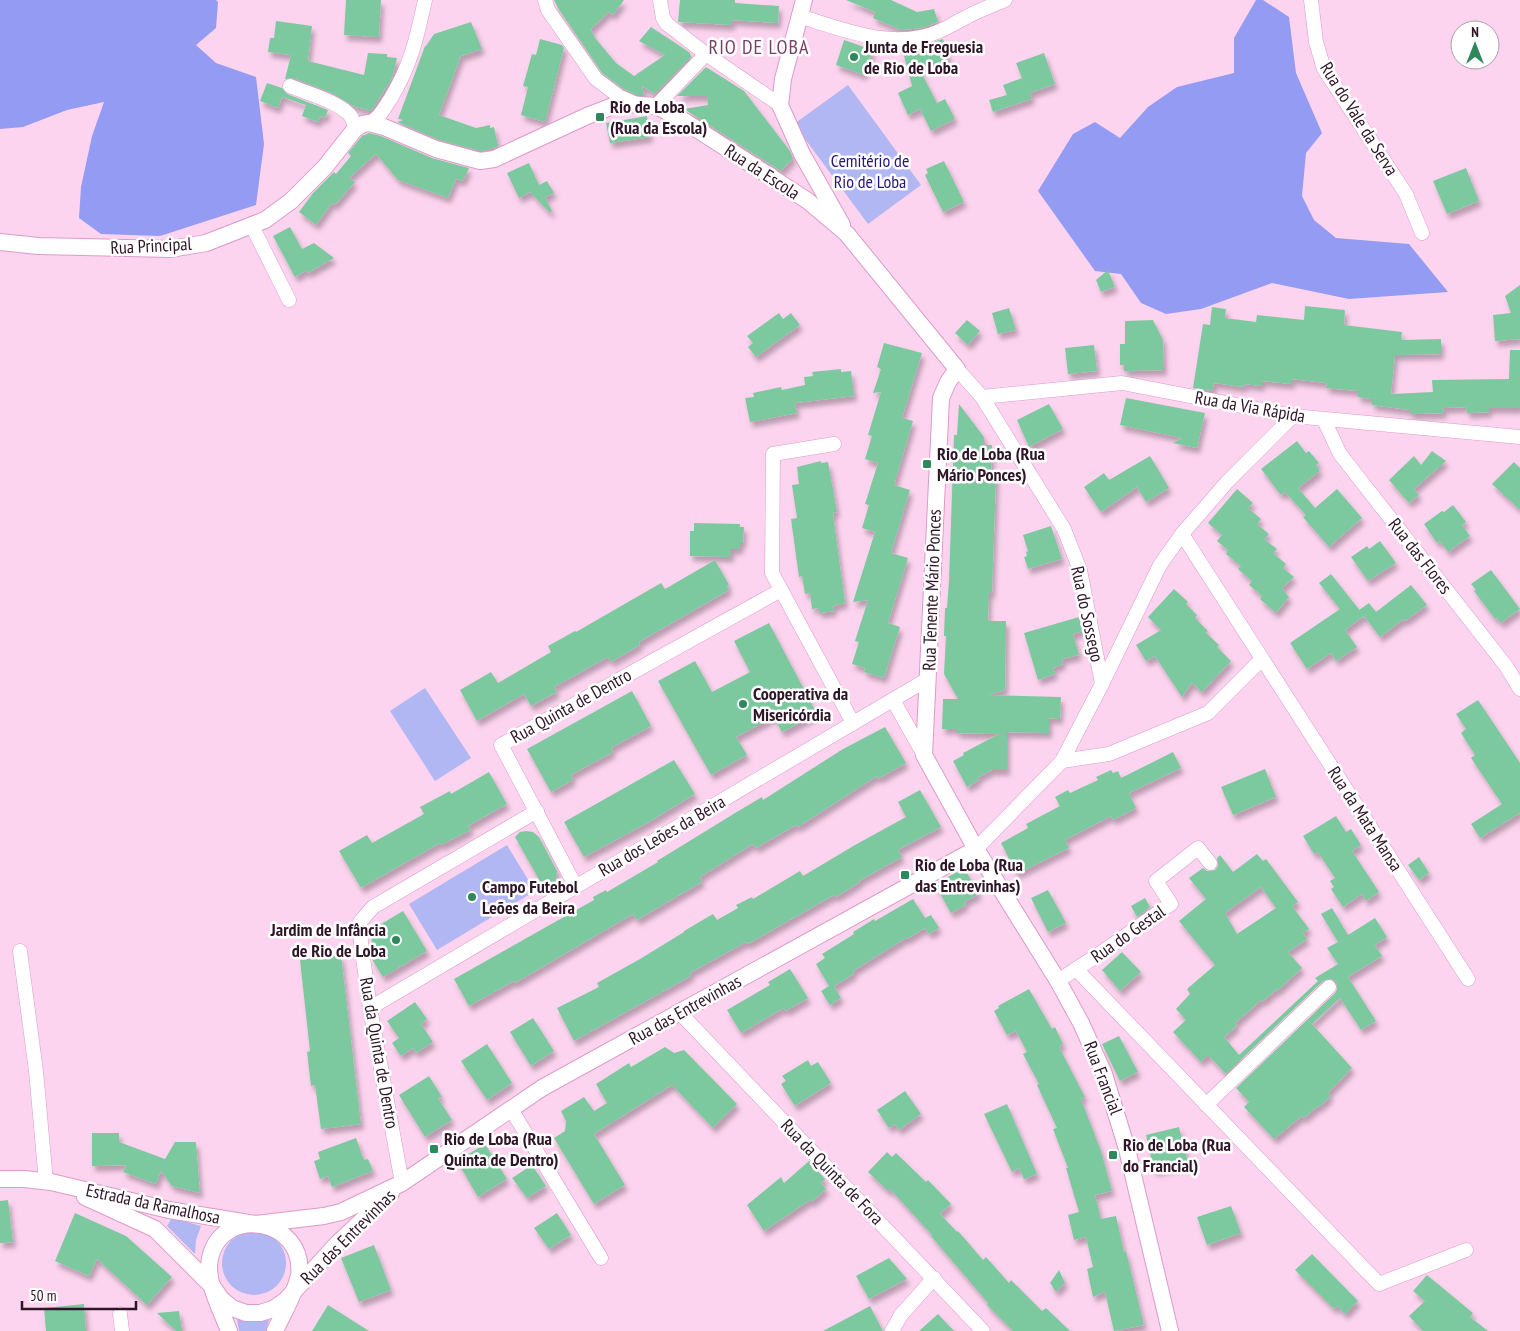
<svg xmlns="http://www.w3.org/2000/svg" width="1520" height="1331" font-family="'PT Sans Narrow',sans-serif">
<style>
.green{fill:#b0b7f2}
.forest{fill:#939cf2}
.building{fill:#7dc99f;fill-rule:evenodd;filter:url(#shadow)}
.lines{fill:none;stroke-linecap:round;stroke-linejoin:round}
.minor-casing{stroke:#dc9bc8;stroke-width:15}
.tertiary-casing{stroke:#dc9bc8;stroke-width:18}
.minor{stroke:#fff;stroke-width:14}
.tertiary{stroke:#fff;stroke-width:16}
.poi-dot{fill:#2f875c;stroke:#fff;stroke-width:2}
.labels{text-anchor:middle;stroke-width:5;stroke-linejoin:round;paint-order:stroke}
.poi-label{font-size:18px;font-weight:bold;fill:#2e1527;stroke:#fff;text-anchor:start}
.street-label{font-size:18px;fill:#2e1527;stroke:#fff}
.park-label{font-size:18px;fill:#251679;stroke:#fff}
.quarter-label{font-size:20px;letter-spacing:1px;fill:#783f68;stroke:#fff}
</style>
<defs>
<filter id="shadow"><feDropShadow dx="3" dy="5.5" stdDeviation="2.5" flood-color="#0004"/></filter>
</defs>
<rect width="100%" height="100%" fill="#fdd4ef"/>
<g class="green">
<polygon points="848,85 921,185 868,224 794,124"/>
<polygon points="425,688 471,758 435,781 390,711"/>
<polygon points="507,845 535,891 437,950 409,904"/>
<polygon points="172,1218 201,1226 196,1240 195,1254 167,1226"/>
<circle cx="254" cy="1263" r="32"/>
<polygon points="237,1319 248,1322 269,1320 266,1331 239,1331"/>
</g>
<g class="forest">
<polygon points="0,0 216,0 218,2 216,28 196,45 216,63 256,77 264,144 256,205 160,236 101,234 79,218 81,187 92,136 104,102 67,110 23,127 0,129"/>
<polygon points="1256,0 1263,0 1289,17 1296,73 1322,133 1306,153 1302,196 1314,220 1336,238 1409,244 1448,292 1349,299 1272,283 1201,309 1166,314 1141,303 1121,274 1095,271 1038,191 1073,134 1095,122 1120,138 1148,107 1177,87 1234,73 1234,38"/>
</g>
<g class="building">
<polygon points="346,0 381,0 379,37 344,35"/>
<polygon points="554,0 624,0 613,15 609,12 591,29 595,38 616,63 634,76 665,55 639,41 651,27 686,50 690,53 691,57 655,94 642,86 644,95 636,95 624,89 602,73 558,8"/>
<polygon points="680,0 735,0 735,3 779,6 778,23 732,20 732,25 678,22"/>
<polygon points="846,0 891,0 917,12 934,9 938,22 922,28 901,30 873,18 875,12"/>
<polygon points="276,21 312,26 308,61 364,75 368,53 387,54 387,57 397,58 392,78 372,110 371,111 353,106 332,93 293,78 285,79 291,55 268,52 270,38 274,38"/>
<polygon points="471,22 482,49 461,56 439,115 476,128 490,125 490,128 494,127 498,146 491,149 481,151 439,140 397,122 404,120 398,119 425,46 426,46 434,34"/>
<polygon points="540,39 562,45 564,48 545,122 521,115 528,87 523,86 532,54 536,55"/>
<polygon points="943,39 949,60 919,68 937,103 945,99 955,119 931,131 920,109 908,115 898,93 912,86 902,48 910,47 911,50 933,45 930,43"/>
<polygon points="844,40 873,50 864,75 836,65"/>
<polygon points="1044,53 1055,84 1030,93 1032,99 993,112 989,100 1007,95 1003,85 1022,78 1016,63"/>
<polygon points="706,67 744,91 790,151 793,158 781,171 684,109 708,105 707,96 677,96"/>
<polygon points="267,83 282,88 287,94 328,110 325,118 321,116 318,122 302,116 306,105 282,97 278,108 260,101"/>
<polygon points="647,116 650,137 610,143 606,123"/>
<polygon points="369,133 381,136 432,158 469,168 463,181 456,179 448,198 398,180 376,154 349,178 355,182 335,205 332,203 316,225 299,212 313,193 334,172 336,174 351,156 348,153 362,136"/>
<polygon points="944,161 964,202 943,212 925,175 928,173 926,169"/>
<polygon points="529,163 539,185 547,181 554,193 545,197 552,211 550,213 530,192 519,198 507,173"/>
<polygon points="1466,168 1479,201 1447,214 1433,181"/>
<polygon points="290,227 302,249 314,243 334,258 308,273 307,270 295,277 273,236"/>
<polygon points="1108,270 1115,287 1101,292 1096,280"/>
<polygon points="1520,285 1520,339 1495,341 1493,315 1511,313 1505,296"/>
<polygon points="1305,306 1345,310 1344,325 1402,332 1401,340 1441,339 1441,354 1395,355 1391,394 1433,392 1432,380 1509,379 1510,350 1520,350 1520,408 1489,408 1489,412 1467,413 1466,407 1443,408 1444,413 1410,414 1410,410 1372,405 1372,399 1358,397 1358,391 1326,388 1327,383 1292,379 1292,384 1262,381 1262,386 1245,384 1244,387 1214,383 1212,391 1193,388 1203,324 1210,325 1212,307 1226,309 1225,318 1256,322 1257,315 1304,320"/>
<polygon points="1009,308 1016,330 998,334 992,313"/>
<polygon points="779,313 783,319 791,313 800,325 756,357 748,347 753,343 747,336"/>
<polygon points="967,320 980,331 968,345 955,333"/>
<polygon points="1153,320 1163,340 1164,370 1124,371 1124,365 1120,365 1120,344 1125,344 1125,321"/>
<polygon points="884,343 922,353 902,418 913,421 894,485 910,490 891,553 908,558 888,623 900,627 884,678 864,672 865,668 852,664 859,642 855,641 868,600 853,602 875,532 862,528 869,505 865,504 878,463 865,459 872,436 868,435 881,392 873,393 881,369 877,367"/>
<polygon points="1094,345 1097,371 1068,374 1065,348"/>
<polygon points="841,369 841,372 851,371 854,396 795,403 797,413 750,422 745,398 754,397 753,393 781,387 782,390 805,385 804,377 813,376 812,372"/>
<polygon points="1126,398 1205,413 1197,448 1173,443 1182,438 1120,425"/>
<polygon points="959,404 984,437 984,445 992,445 991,475 996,475 992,593 989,593 988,621 1006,621 1005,690 988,695 1061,697 1060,719 1049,718 1049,733 1007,732 1007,770 992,770 977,778 979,780 967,787 953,761 964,755 963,753 999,734 957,733 957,729 942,729 943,699 958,699 944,674 946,636 944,636 945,608 947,608 949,581 954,435 957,435"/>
<polygon points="1049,404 1063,429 1029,447 1017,420"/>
<polygon points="1297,441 1306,453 1309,451 1319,463 1316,465 1320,471 1298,488 1315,508 1337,489 1362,518 1329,547 1303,517 1306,515 1285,492 1281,495 1261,469"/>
<polygon points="1432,451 1446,461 1414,489 1419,495 1409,503 1389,480 1414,456 1421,465"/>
<polygon points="1150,456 1169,488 1146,502 1137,487 1101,512 1084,487 1104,473 1109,480"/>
<polygon points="821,461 821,463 828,462 837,512 833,513 834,522 845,603 833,606 834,611 819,613 818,608 812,609 810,593 805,594 802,576 799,577 791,519 797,518 792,485 799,484 797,467"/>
<polygon points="1514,462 1520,468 1520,510 1492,484"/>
<polygon points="1237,489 1253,503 1248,508 1261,519 1257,524 1269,534 1264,539 1277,549 1273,553 1286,564 1283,568 1294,577 1282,588 1289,597 1276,613 1260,599 1262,596 1249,585 1252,581 1238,569 1241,566 1226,554 1228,550 1217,541 1222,535 1208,523"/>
<polygon points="1453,505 1466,522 1462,525 1470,536 1448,552 1440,541 1437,543 1424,524 1442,511 1444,512"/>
<polygon points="694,523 740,524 740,527 744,527 743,543 740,543 740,549 731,549 731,557 690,556 690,531 694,531"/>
<polygon points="1051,526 1062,559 1028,569 1024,557 1027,556 1026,552 1028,551 1023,535"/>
<polygon points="1380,541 1396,563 1368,581 1351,557 1367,546 1369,549"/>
<polygon points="715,560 729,585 727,586 729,590 639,642 640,645 611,662 608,657 554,687 557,692 531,706 524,694 477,721 460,690 491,672 498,683 551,652 548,646 575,631 576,632 661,583 665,589"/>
<polygon points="1491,570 1520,609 1501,623 1497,618 1495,619 1474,591 1476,590 1471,584"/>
<polygon points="1331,574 1361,612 1359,610 1369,603 1376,612 1411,585 1427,605 1405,621 1404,619 1380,637 1364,616 1345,630 1357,647 1336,661 1331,653 1307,669 1290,643 1340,609 1319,583"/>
<polygon points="1174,589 1188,602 1186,604 1197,615 1195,618 1208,631 1206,633 1219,645 1217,647 1231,661 1202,692 1192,683 1182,697 1155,656 1146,661 1136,645 1161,630 1148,617"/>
<polygon points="1079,617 1083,631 1073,634 1079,655 1062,659 1063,664 1053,668 1055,674 1038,680 1024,633"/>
<polygon points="769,623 817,714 782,732 774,717 736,737 747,755 711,775 658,681 695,661 712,692 750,672 734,641"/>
<polygon points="632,691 651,726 611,748 613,752 571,775 573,780 551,792 527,749"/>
<polygon points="1478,700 1520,763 1520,813 1480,838 1471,824 1502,804 1471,758 1475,755 1461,733 1466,729 1456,714"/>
<polygon points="885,727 906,763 878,779 877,776 798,827 796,825 756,848 753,844 700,877 702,882 637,920 633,914 515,983 514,981 469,1006 454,979 594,900 593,897 606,890 607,892 658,862 657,861 735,813 762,797 763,800 843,749"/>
<polygon points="1173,752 1181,768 1129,793 1136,808 1113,820 1111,816 1065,840 1069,848 1017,874 1001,843 1028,828 1026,824 1060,806 1055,797 1068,790 1070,793 1098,780 1096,777 1111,770 1113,773 1118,771 1121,778"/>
<polygon points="674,760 695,794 649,822 584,857 564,822"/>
<polygon points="1265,769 1276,797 1233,815 1221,787"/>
<polygon points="489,772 507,804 468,826 471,830 441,845 440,843 361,888 339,851 367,835 372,843 424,814 420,807 450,791 451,794"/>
<polygon points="920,790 941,827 898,850 902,857 859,881 860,882 836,897 834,895 748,944 746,942 690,973 691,976 574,1041 557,1008 599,987 597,983 640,959 684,932 684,931 713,914 717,920 738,908 736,905 752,897 753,899 800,871 803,876 855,845 906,817 898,802"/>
<polygon points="1336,816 1346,832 1351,829 1361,845 1352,851 1379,892 1366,901 1362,894 1343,907 1331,889 1334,887 1330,881 1335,878 1318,852 1314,854 1303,836"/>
<polygon points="526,831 533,832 539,837 557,871 556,879 552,885 545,890 515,837 520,832"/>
<path d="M1257 854 1263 861 1266 859 1298 902 1292 906 1309 929 1303 933 1307 939 1288 952 1302 968 1277 991 1276 990 1262 1002 1261 1000 1248 1012 1235 1023 1237 1026 1224 1037 1239 1055 1318 981 1315 978 1338 964 1327 948 1338 942 1321 914 1332 908 1348 935 1375 918 1387 937 1375 945 1382 956 1348 977 1376 1021 1361 1030 1340 998 1312 1024 1352 1068 1328 1093 1331 1096 1319 1107 1318 1106 1304 1118 1302 1116 1274 1139 1244 1107 1249 1102 1236 1088 1335 993 1337 989 1336 981 1331 979 1323 981 1226 1074 1208 1055 1201 1062 1173 1032 1186 1020 1176 1009 1190 994 1187 989 1215 965 1179 921 1206 899 1189 878 1203 868 1207 871 1215 870 1218 866 1217 858 1220 855 1233 872ZM1261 887 1276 908 1237 934 1225 913Z"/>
<polygon points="1419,857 1429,873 1419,880 1408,865"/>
<polygon points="964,868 979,894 964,902 966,905 951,913 935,884"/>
<polygon points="1048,890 1066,923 1048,932 1031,898"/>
<polygon points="1145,898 1150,907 1137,917 1131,906"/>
<polygon points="913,899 925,918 931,915 939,928 929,934 925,928 907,939 906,938 853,971 854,974 834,986 841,998 830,1005 821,991 829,986 816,964 825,958 822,954 854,934 853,932 874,919 875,921"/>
<polygon points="403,911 427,951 383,977 373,961 371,930"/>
<polygon points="1122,952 1141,972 1120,991 1102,970"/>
<polygon points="341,955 361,1124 321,1129 315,1085 311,1086 307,1052 310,1051 300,960"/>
<polygon points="790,969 808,998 786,1011 784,1008 741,1033 727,1010 770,985 768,982"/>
<polygon points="1029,989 1052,1029 1055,1027 1063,1044 1059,1047 1085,1097 1081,1099 1101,1151 1112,1191 1095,1195 1101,1219 1116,1216 1124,1252 1126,1251 1144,1325 1114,1331 1105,1292 1093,1297 1087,1269 1093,1267 1086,1237 1074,1240 1068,1215 1079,1212 1066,1168 1068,1168 1053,1129 1057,1128 1037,1085 1039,1084 1023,1054 1027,1052 1016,1031 1007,1035 994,1011 999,1008 998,1006"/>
<polygon points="415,1002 427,1019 421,1024 433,1042 416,1053 413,1048 401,1056 392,1043 399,1038 387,1021"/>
<polygon points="533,1018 554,1051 531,1066 510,1032"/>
<polygon points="1119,1036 1138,1072 1120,1081 1102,1044"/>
<polygon points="487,1044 512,1083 487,1100 461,1061"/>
<polygon points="665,1047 674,1053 684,1050 737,1104 713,1128 672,1085 594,1134 625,1185 594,1204 554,1138 565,1131 566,1121 561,1111 584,1097 594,1111 607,1103 596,1084 629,1063 631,1067"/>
<polygon points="808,1060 811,1066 818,1062 831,1083 795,1106 781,1084 786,1081 782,1076"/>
<polygon points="429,1076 442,1097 438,1098 452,1120 425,1137 399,1095"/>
<polygon points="905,1091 921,1114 899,1130 895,1124 889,1128 877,1110"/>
<polygon points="1007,1104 1037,1174 1024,1179 1019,1168 1012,1172 984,1114"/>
<polygon points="1179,1127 1188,1163 1154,1171 1146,1135"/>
<polygon points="92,1133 119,1133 119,1142 165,1159 175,1142 196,1142 200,1193 172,1186 161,1171 156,1184 123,1172 126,1165 92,1166"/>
<polygon points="356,1138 364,1160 368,1159 373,1171 332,1187 328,1176 320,1179 314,1161 320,1159 318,1152"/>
<polygon points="485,1144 507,1179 478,1197 457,1161"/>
<polygon points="887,1152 892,1157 896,1153 926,1182 928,1180 951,1204 940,1214 957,1232 958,1231 983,1260 986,1257 1009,1283 1011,1280 1042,1311 1046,1308 1070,1331 1013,1331 987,1305 988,1303 931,1236 932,1235 890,1189 888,1191 868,1172"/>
<polygon points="809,1161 825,1179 821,1183 826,1189 812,1202 810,1200 764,1231 747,1205 781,1177 784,1183"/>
<polygon points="532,1165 546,1186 527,1198 512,1178"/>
<polygon points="8,1200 13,1242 0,1243 0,1201"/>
<polygon points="1231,1206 1241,1233 1207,1245 1197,1217"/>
<polygon points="75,1213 126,1236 172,1277 147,1305 97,1259 89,1276 55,1261"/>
<polygon points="557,1213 571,1235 549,1249 534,1228"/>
<polygon points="374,1245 391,1290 359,1302 341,1258"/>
<polygon points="1312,1254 1358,1301 1345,1314 1337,1306 1334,1309 1295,1270"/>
<polygon points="889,1258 907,1279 869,1299 856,1276"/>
<polygon points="1059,1270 1065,1283 1056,1292 1050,1283"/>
<polygon points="1427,1275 1473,1313 1470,1317 1488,1331 1423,1331 1409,1316 1425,1301 1413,1291"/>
<polygon points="84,1304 86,1331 46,1331 44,1308"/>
<polygon points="328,1305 347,1317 369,1331 312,1331"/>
<polygon points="870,1306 883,1331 823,1331"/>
<polygon points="179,1311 182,1331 176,1331 157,1313"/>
<polygon points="938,1314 954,1331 919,1331"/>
</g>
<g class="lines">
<defs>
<g id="minor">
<polyline points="545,0 548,10 596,79 620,97 636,104"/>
<polyline points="660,0 663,18 667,24 706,54 780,105"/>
<polyline points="1311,0 1316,42 1324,69 1406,194 1422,233"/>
<path d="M799 16C845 30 895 52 942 30 949 27 956 22 963 19 976 11 991 6 1005 0"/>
<path d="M290 86C309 94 334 100 349 114 353 118 354 123 355 129"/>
<polyline points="656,106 706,54"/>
<path d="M369 123C380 118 384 108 391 98 411 65 417 37 425 0"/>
<polyline points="252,226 289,300"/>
<polyline points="957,369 982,397 1064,529 1080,570 1102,684"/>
<polyline points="982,397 1122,383 1293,416 1520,437"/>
<polyline points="1324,420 1340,454 1506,666 1520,689"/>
<polyline points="834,444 773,454 772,573 853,723"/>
<polyline points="1182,534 1468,979"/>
<polyline points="893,700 924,755"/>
<polyline points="1062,761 1109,754 1208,713 1262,659"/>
<polyline points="976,849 1062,761 1102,684 1160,565 1182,534 1227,482 1293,416"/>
<polyline points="576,887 501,745 781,590"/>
<polyline points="20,951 36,1071 46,1182"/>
<path d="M1076 969C1109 949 1139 925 1171 904L1156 881 1198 848 1210 863"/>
<polyline points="1058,981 1076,969 1379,1284 1466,1250"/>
<polyline points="370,1008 928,679"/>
<polyline points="680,1013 983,1331"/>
<polyline points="1206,1105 1329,987"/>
<polyline points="511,1109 601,1258"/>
<polyline points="402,1183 370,1008 361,943 360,922 373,907 537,811"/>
<polyline points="120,1314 122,1331"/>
<polyline points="892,1331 901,1315 934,1278"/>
</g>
<g id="tertiary">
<polyline points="804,0 783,79 780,105 802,154 842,225"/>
<polyline points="0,242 38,246 171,249 206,243 265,220 291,201 325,167 355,129 363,124 369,123 384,127 436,149 480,161 494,159 587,116 613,106 627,104 656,106 681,119 808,201 847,234 957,369 948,382 941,398 924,755 976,849 1058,981 1081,1023 1104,1074 1127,1149 1170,1331"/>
<polyline points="0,1179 24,1179 51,1182 169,1210 256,1224 324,1216 341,1212 402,1183 542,1088 976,849"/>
<polyline points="85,1197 155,1229 213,1287 221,1299 232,1308 246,1313 260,1313 273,1309 285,1301 337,1244 391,1193"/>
<path d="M229 1331C221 1309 205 1282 210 1258 222 1204 306 1219 299 1275 296 1292 282 1315 275 1331"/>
</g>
</defs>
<use href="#minor" class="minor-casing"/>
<use href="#tertiary" class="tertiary-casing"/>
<use href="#minor" class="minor"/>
<use href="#tertiary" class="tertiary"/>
</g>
<g class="poi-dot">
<circle cx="854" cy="57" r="5"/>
<rect x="595" y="112" width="10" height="10" rx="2.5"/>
<rect x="922" y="459" width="10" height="10" rx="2.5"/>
<circle cx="743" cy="704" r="5"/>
<rect x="900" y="870" width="10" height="10" rx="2.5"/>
<circle cx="472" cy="897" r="5"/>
<circle cx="396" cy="940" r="5"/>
<rect x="429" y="1144" width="10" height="10" rx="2.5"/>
<rect x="1108" y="1150" width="10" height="10" rx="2.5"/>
</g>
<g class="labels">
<g class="poi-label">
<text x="864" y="53">Junta de Freguesia<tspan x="864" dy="21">de Rio de Loba</tspan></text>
<text x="610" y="113">Rio de Loba<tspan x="610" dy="21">(Rua da Escola)</tspan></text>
<text x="937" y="460">Rio de Loba (Rua<tspan x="937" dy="21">Mário Ponces)</tspan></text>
<text x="753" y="700">Cooperativa da<tspan x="753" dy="21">Misericórdia</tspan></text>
<text x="915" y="871">Rio de Loba (Rua<tspan x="915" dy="21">das Entrevinhas)</tspan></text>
<text x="482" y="893">Campo Futebol<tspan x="482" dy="21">Leões da Beira</tspan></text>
<text x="386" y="936" text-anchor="end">Jardim de Infância<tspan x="386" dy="21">de Rio de Loba</tspan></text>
<text x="444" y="1145">Rio de Loba (Rua<tspan x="444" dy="21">Quinta de Dentro)</tspan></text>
<text x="1123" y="1151">Rio de Loba (Rua<tspan x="1123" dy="21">do Francial)</tspan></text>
</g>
<g class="street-label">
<text transform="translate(1359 119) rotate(58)" y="6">Rua do Vale da Serva</text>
<text transform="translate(762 172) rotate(33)" y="6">Rua da Escola</text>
<text transform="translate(151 246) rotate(-3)" y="6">Rua Principal</text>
<text transform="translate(1250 407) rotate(10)" y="6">Rua da Via Rápida</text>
<text transform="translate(1420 556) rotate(52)" y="6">Rua das Flores</text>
<text transform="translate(932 590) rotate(-88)" y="6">Rua Tenente Mário Ponces</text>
<text transform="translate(1087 614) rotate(78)" y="6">Rua do Sossego</text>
<text transform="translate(571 706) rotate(-29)" y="6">Rua Quinta de Dentro</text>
<text transform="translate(1365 819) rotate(57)" y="6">Rua da Mata Mansa</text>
<text transform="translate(662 836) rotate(-30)" y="6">Rua dos Leões da Beira</text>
<text transform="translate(1128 934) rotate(-35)" y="6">Rua do Gestal</text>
<text transform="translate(685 1010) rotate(-29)" y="6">Rua das Entrevinhas</text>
<text transform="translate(379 1053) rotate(80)" y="6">Rua da Quinta de Dentro</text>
<text transform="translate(1103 1078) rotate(69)" y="6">Rua Francial</text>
<text transform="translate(832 1172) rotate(46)" y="6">Rua da Quinta de Fora</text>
<text transform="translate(153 1204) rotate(12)" y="6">Estrada da Ramalhosa</text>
<text transform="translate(348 1237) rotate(-45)" y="6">Rua das Entrevinhas</text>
</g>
<g class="park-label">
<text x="870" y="167">Cemitério de<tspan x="870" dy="21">Rio de Loba</tspan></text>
</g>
<g class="quarter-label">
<text x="759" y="54">RIO DE LOBA</text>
</g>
</g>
<g transform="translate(1475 45)"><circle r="24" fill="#ffffff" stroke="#aba1a9"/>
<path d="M0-4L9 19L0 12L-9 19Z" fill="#2f875c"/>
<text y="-8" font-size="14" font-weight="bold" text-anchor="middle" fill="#2e1527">N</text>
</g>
<path d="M22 1301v8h114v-8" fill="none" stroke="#2e1527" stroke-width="2.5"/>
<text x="30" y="1301" font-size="15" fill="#2e1527" stroke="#ffffff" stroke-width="4" paint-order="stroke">50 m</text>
</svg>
